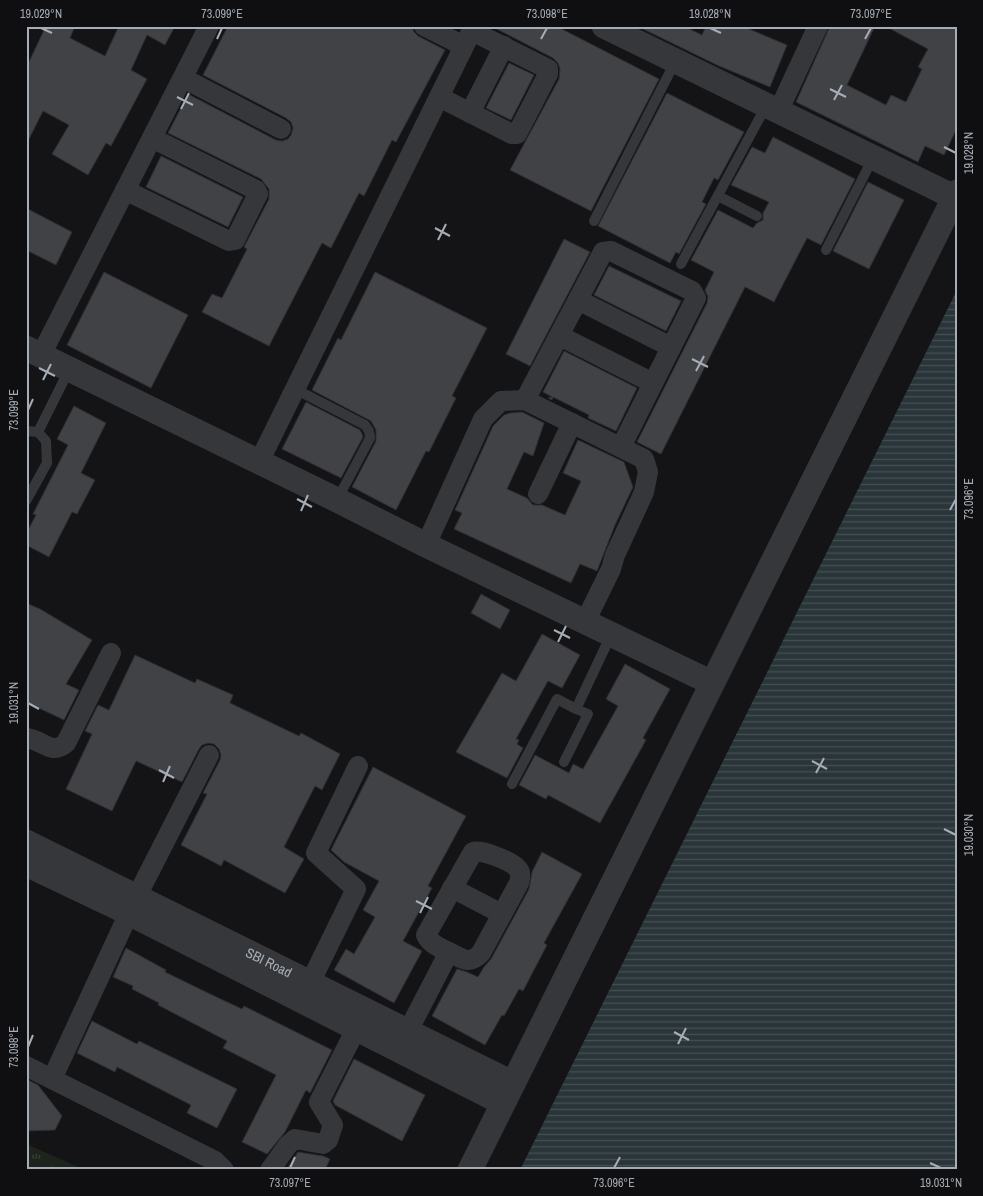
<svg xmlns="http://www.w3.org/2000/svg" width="983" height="1196" font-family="'Archivo Narrow',sans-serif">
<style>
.grass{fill:url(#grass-tufts)}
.water{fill:url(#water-rules)}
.building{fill:#404246;stroke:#2e2e32}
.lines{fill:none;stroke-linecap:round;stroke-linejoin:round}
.service{stroke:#35373b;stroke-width:10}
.minor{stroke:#35373b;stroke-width:20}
.tertiary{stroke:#35373b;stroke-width:25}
.ticks{fill:none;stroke:#a6adb6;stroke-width:2}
.labels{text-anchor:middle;stroke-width:4.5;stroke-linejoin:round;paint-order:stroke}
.street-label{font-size:14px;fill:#a6adb6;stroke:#0f0f11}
.neatline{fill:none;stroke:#a6adb6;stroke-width:2}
.ticks-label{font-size:12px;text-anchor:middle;fill:#a6adb6}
</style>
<defs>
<pattern id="grass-tufts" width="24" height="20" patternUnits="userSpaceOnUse" patternTransform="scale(1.25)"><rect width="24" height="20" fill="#1c241c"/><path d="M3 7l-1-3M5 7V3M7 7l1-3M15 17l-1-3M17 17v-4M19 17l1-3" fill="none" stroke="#3a413b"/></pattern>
<pattern id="water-rules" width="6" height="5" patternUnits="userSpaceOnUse" patternTransform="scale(1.25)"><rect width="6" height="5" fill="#2a353a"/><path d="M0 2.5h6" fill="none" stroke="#465054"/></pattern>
</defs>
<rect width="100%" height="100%" fill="#141416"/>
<polygon class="grass" points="26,1144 85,1170 26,1170"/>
<polygon class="water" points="957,290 957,1170 520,1170"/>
<g class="building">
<polygon points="46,26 75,26 70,38 105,56 119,26 175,26 165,45 147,35 131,70 147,79 111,146 106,143 88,175 52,154 69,125 43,111 26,145 26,68"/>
<polygon points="228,26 412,26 414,32 418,36 445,50 396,142 392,140 364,196 359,193 331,248 322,243 269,346 202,312 212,294 222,298 247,249 244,247 269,199 269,189 261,179 168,133 188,94 276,140 282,141 288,139 291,135 293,128 291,122 286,118 203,75"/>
<polygon points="491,26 556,26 659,79 591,211 510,170 559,79 560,69 558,63 553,58"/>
<polygon points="637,26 683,26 702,35 706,26 742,26 787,45 770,87 719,66"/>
<polygon points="830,26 875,26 847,85 886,105 891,95 906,102 922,69 918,67 928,49 885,26 957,26 957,128 944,155 925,146 918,162 796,102"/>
<polygon points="509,63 534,75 511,120 486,108"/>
<polygon points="667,93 744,132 718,180 714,178 702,202 706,204 679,254 676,252 670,263 598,226"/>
<polygon points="773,137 855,179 821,245 807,238 774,302 745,287 661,454 637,442 707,303 708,297 705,290 714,272 691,260 718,210 753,228 757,223 763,220 763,213 769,202 731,185 752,147 765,153"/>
<polygon points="161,156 243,197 228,227 146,187"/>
<polygon points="868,182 904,200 869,269 833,251"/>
<polygon points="26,208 72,232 56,265 26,250"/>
<polygon points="564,239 590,252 530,366 506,354"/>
<polygon points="609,266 681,301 666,331 594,295"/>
<polygon points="104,272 188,315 151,388 67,345"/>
<polygon points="375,272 487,328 452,396 456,398 429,452 426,451 396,510 352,487 376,441 376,430 371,421 312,390 338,338 341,340"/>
<polygon points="564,351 637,388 616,431 588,418 589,415 553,397 552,400 548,398 552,397 543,392"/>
<polygon points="306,402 360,430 362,434 363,437 341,478 282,449"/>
<polygon points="74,406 106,423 81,473 95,480 77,514 72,512 49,557 26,545 26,534 36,515 33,514 68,445 57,439"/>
<polygon points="522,412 544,423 533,456 524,452 507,489 527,498 533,505 542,505 565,515 581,481 563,473 578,440 624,462 633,487 615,525 597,571 580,564 571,583 454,529 462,513 455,510 493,426 504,415 510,413"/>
<polygon points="481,594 510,610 500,629 471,613"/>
<polygon points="26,603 40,609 92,640 66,684 79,690 64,720 26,702"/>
<polygon points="542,634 580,655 562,688 548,681 516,739 519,740 517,744 523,748 507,778 456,752 502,673 516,681"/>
<polygon points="135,655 195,683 197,679 233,695 230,703 299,736 301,733 340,754 322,790 315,786 284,847 304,859 285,893 224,860 221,866 181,845 207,794 203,793 220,760 221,755 219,749 214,744 208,743 202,745 199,749 182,782 136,761 112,811 66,789 92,734 85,731 98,705 109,710"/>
<polygon points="625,664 670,689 643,738 646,740 600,823 548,795 546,799 519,785 535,755 569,773 573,764 583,769 618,706 606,699"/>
<polygon points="373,767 466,816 428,886 432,888 403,941 422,951 394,1003 334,970 346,949 354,954 375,917 363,910 379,881 344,862 331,850"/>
<polygon points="542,852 582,874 544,943 547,945 523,991 519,989 504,1016 502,1015 485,1045 432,1016 457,969 467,972 478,977 484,967 491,959 529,889 532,872"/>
<polygon points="126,948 166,970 165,972 208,993 242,1009 244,1006 332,1050 310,1093 306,1090 285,1132 267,1154 242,1142 276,1075 223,1048 227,1041 158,1005 159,1003 132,989 133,986 113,977"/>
<polygon points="92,1021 137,1044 139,1041 237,1089 217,1128 187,1113 191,1105 117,1067 115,1072 77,1053"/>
<polygon points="354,1059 425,1095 402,1141 335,1105 333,1101"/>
<polygon points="26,1079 38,1085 62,1116 55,1130 26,1131"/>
<polygon points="298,1152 323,1156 330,1159 325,1170 286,1170"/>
</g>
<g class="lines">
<g class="service">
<polyline points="718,196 757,216"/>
<polyline points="594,221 675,62"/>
<polyline points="826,250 873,158"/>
<polyline points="681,264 766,106"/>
<polyline points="295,389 365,425 369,431 370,438 337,500"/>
<polyline points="26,431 38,432 46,441 47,463 26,501"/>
<polyline points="38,432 69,370"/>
<polyline points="564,762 588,714 576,709 611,635"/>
<polyline points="512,784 557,699 576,709"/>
</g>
<g class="minor">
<polyline points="424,26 464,46"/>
<polyline points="183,78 281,129"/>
<polyline points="439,97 512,134 517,134 548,74 548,69 472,31"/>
<polyline points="778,112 818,26"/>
<polyline points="470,113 504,46"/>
<polyline points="125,190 229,241 235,240 258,194 256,190 152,138"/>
<polyline points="578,300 671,347"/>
<polyline points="560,336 653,383"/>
<polyline points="41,355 209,26"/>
<polyline points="525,400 603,252 611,251 692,291 696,298 621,447"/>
<polyline points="259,462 474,26"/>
<polyline points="538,494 572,423"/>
<polyline points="426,545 483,419 501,401 525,400 644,459 648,472 644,492 615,555 611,569 585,622"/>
<path d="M26 738C44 740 51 756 66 743L111 653"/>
<polyline points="452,888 502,914"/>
<polyline points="137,896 209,755"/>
<polyline points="310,983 356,889 316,853 358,766"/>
<path d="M408 1031 449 952C440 948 430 944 426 935L473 852C481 849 511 861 517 868 522 872 520 878 519 883L481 953C469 966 462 958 449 952"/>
<polyline points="26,1066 215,1161 224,1170"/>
<polyline points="52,1079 129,913"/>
<polyline points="270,1170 288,1145 295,1139 323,1144 328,1140 333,1125 319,1102 356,1029"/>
</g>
<g class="tertiary">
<polyline points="604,26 954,197"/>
<polyline points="26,348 337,500 426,545 712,683"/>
<path id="s1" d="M26 842 512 1083"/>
<polyline points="26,864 129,913 503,1103"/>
<polyline points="470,1170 957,192"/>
</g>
</g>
<path class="ticks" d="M41 28 52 33M710 28 721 33M217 39 222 28M541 39 547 28M865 39 871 28M830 89 846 97M177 97 193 105M834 100 842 85M181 109 189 93M944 147 956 153M435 228 450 236M438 240 446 224M692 359 708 367M39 368 55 376M696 371 704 356M43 380 51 364M28 410 33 399M297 499 312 507M950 510 956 499M301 511 308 495M554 630 570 638M558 642 566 626M28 703 39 709M812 761 827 769M159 770 174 778M816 773 824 758M163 782 170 766M944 829 956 835M416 901 432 909M420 913 428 897M674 1032 689 1040M678 1044 686 1028M28 1047 33 1035M930 1163 941 1168M290 1168 295 1157M614 1168 620 1157"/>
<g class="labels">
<g class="street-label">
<text dy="5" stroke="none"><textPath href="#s1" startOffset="271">SBI Road</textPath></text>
</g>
</g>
<rect width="983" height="1196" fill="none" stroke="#0f0f11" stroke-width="55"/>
<rect x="28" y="28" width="928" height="1140" class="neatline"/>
<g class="ticks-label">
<text x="41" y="18">19.029°N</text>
<text x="222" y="18">73.099°E</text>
<text x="547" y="18">73.098°E</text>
<text x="710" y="18">19.028°N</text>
<text x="871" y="18">73.097°E</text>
<text transform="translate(969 153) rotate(-90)" y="4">19.028°N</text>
<text transform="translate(14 410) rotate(-90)" y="4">73.099°E</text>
<text transform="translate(969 499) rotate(-90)" y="4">73.096°E</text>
<text transform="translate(14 703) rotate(-90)" y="4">19.031°N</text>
<text transform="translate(969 835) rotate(-90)" y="4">19.030°N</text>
<text transform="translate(14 1047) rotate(-90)" y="4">73.098°E</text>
<text x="290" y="1187">73.097°E</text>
<text x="614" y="1187">73.096°E</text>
<text x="941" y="1187">19.031°N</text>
</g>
</svg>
